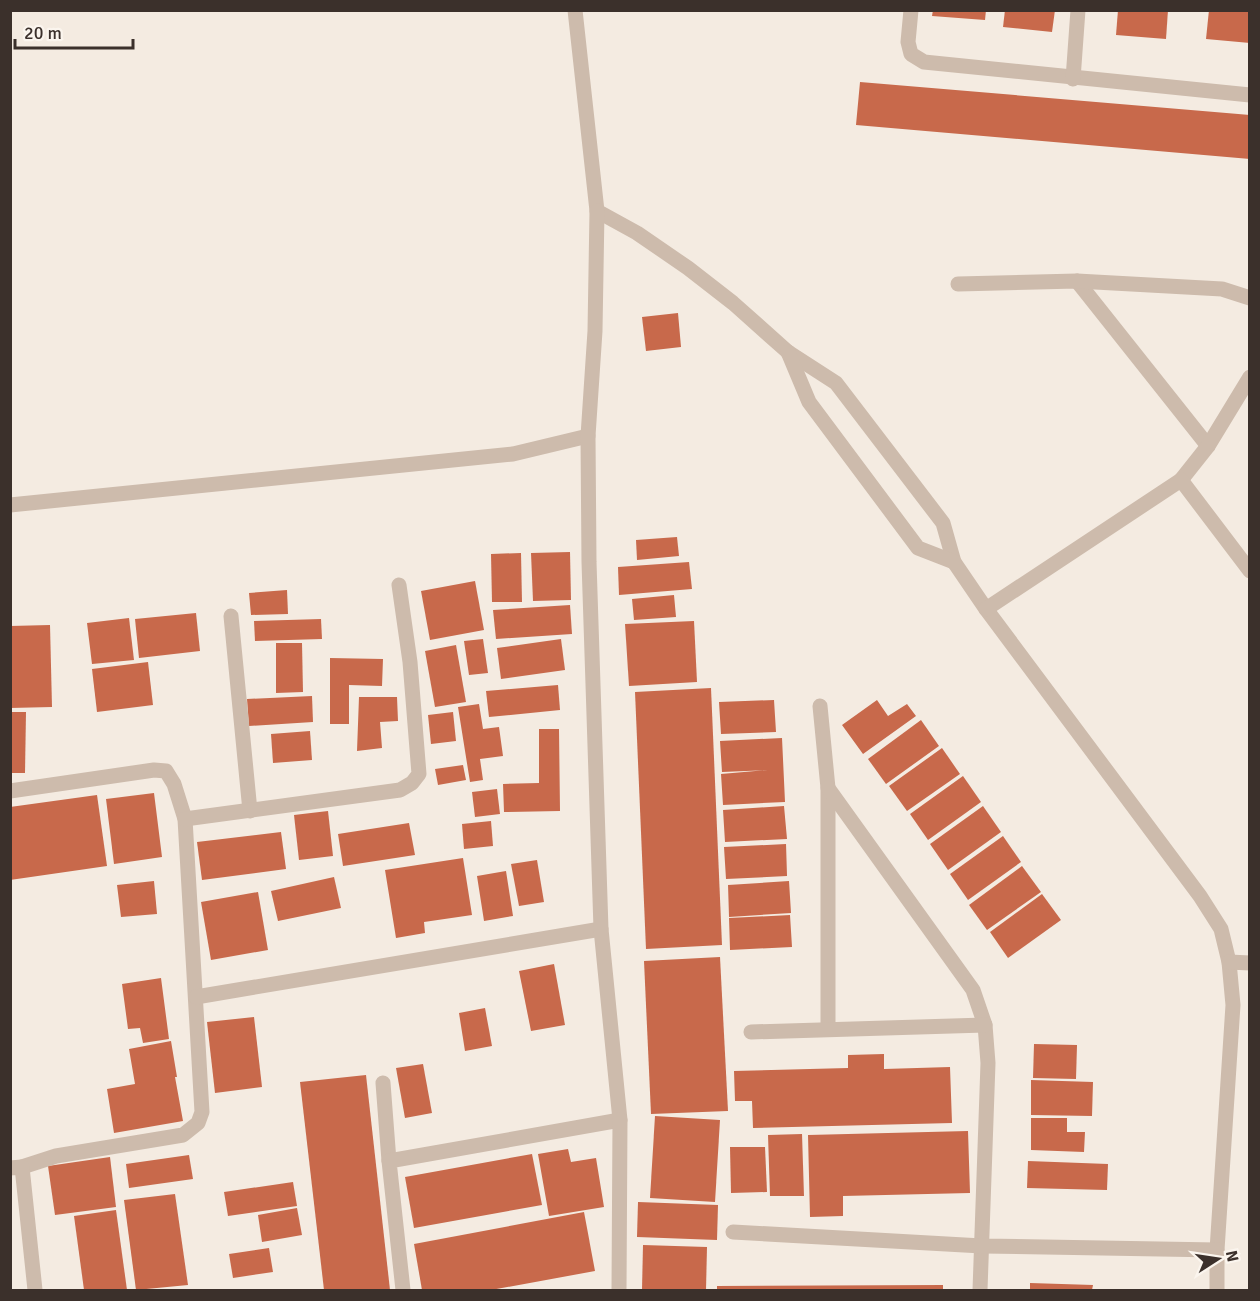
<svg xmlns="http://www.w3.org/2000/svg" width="1260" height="1301" font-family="Signika,sans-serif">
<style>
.building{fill:#c8694b}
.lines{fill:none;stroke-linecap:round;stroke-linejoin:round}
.minor{stroke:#cdbbac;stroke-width:15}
</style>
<rect width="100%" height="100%" fill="#f4ebe1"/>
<g class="building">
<polygon points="933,10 986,10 985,20 932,16"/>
<polygon points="1005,10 1055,10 1052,32 1003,27"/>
<polygon points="1118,10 1168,10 1166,39 1116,35"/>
<polygon points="1209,10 1250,10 1250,43 1206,39"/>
<polygon points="860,82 1250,115 1250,159 856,125"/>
<polygon points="678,313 681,347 646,351 642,317"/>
<polygon points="677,537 679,556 637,560 636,540"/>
<polygon points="570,552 571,600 533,601 531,553"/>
<polygon points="521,553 522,602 492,602 491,554"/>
<polygon points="689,562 692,589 619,595 618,567"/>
<polygon points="475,581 484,630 430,640 421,591"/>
<polygon points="287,590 288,614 251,615 249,593"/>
<polygon points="674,595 676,617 634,620 632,599"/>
<polygon points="570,605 572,634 496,639 493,610"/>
<polygon points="196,613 200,651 139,658 135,619"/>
<polygon points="129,618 134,660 92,664 87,623"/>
<polygon points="321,619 322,639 255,641 254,621"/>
<polygon points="694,621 697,682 629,686 625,624"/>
<polygon points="50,625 52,707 10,708 10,626"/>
<polygon points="483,639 488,673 469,675 464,641"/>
<polygon points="561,639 565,670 501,679 497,648"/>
<polygon points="276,643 302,643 303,692 276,693"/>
<polygon points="456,645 466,702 435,707 425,651"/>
<polygon points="330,658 383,659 382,686 349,685 349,724 330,724"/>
<polygon points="148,662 153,705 97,712 92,669"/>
<polygon points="558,685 560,710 489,717 486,691"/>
<polygon points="711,688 722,945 646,949 635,692"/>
<polygon points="312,696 313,722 249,726 247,699"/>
<polygon points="359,697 397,697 398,721 380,722 382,748 357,751"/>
<polygon points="774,700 776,732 721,734 719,702"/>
<polygon points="877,700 888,716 907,704 916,716 863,754 842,725"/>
<polygon points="479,704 483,729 499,727 503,756 480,759 483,780 470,782 458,707"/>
<polygon points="10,712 26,712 25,773 10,773"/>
<polygon points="453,712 456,741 431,744 428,715"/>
<polygon points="921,720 939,746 886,784 868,759"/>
<polygon points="539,729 559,729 560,811 504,812 503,784 539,783"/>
<polygon points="310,731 312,760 273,763 271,734"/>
<polygon points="782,738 785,802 723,805 721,774 768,770 722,772 720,741"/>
<polygon points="942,748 960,774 907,811 889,786"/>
<polygon points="463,765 466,780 438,785 435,769"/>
<polygon points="963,776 981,802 928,840 910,814"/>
<polygon points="497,789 500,814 475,817 472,792"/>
<polygon points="154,793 162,857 114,864 106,799"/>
<polygon points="97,795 107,866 10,880 10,807"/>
<polygon points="784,806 787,839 725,842 723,810"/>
<polygon points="983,806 1001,832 948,870 930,844"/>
<polygon points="328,811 333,856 299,860 294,815"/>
<polygon points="491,821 493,846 464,849 462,824"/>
<polygon points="409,823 415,855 343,866 338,834"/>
<polygon points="281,832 286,869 202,880 197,842"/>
<polygon points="1003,836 1021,862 968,900 950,874"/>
<polygon points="786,844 787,876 726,879 724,847"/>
<polygon points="463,858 472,915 424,922 425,933 396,938 385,870"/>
<polygon points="537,860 544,902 519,906 511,864"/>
<polygon points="1022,866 1041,892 987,930 969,905"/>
<polygon points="506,871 513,916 484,921 477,876"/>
<polygon points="334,877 341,908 278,921 271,891"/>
<polygon points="154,881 157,914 121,917 117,885"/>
<polygon points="789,881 791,913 729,917 728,885"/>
<polygon points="258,892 268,950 211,960 201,902"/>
<polygon points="1042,894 1061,920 1008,958 990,932"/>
<polygon points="790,915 792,947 730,950 729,918"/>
<polygon points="720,957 728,1111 651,1114 644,961"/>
<polygon points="554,964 565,1025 531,1031 519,971"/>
<polygon points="161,978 169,1039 143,1043 140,1028 128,1029 122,984"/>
<polygon points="485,1008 492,1046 465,1051 459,1013"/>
<polygon points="254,1017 262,1087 215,1093 207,1022"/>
<polygon points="171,1041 177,1077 175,1077 183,1121 114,1133 107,1089 135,1084 129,1049"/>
<polygon points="1034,1044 1077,1045 1076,1079 1033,1078"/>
<polygon points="884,1054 884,1069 950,1067 952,1123 753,1128 752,1101 735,1101 734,1071 848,1068 848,1055"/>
<polygon points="423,1064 432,1113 405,1118 396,1068"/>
<polygon points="366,1075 390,1290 324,1290 300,1082"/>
<polygon points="1031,1080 1093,1082 1092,1116 1031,1115"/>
<polygon points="655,1116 720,1120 715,1202 650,1198"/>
<polygon points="1031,1118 1067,1118 1067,1132 1085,1132 1084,1152 1031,1150"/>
<polygon points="968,1131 970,1193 843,1196 843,1216 810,1217 808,1135"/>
<polygon points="802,1134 804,1196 770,1196 768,1135"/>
<polygon points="730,1147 765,1147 767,1192 731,1193"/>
<polygon points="568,1149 571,1162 596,1158 604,1207 549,1216 538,1154"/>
<polygon points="532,1154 542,1205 414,1228 405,1177"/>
<polygon points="189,1155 193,1179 129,1188 126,1164"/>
<polygon points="110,1157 116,1207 55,1215 48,1166"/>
<polygon points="1028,1161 1108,1164 1107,1190 1027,1188"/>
<polygon points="293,1182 297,1206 228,1216 224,1192"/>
<polygon points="175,1194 188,1285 136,1290 124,1200"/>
<polygon points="638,1202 718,1205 717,1240 637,1237"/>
<polygon points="297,1208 302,1235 262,1242 258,1215"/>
<polygon points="116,1210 127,1290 84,1290 74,1216"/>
<polygon points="584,1212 595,1271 491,1290 422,1290 414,1244"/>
<polygon points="643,1245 707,1247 706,1290 642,1290"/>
<polygon points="269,1248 273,1272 233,1278 229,1254"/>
<polygon points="1030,1283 1093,1285 1092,1290 1030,1290"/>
<polygon points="943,1285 943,1290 717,1290 717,1286"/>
</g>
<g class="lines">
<g class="minor">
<polyline points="575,10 597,211 637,233 688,268 733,303 788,352 836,383 943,523 954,562 986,609 1200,896 1221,929 1229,962 1233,1005 1217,1250 1217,1290"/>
<polyline points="911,10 908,42 911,54 924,62 1250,95"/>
<polyline points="1073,79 1078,10"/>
<polyline points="1077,281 1208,446"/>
<polyline points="958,284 1077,281 1222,289 1250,298"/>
<polyline points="788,352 809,402 918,548 954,562"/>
<polyline points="1181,480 1208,446 1250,377"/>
<polyline points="10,505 513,454 588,436"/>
<polyline points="986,609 1181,480 1250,571"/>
<polyline points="231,616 250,811"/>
<polyline points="820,706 828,788 828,1029"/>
<polyline points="828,788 973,990 985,1025 988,1063 980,1290"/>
<polyline points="10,791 154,770 166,771 174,784 185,819 202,1112 198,1123 183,1135 56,1156 22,1167"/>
<polyline points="185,819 400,790 412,783 419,774 410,662 399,585"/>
<polyline points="1229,962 1250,963"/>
<polyline points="196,997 601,929"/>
<polyline points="751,1032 985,1025"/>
<polyline points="383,1083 389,1161"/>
<polyline points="10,1168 22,1167 35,1290"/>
<polyline points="733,1232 982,1246 1217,1250"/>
<polyline points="403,1290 389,1161 620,1120 601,929 589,562 588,436 595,331 597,211"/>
<polyline points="619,1290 620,1120"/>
</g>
</g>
<rect width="1260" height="1301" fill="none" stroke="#3b302b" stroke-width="24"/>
<g transform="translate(1218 1259) rotate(78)" stroke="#fbf5ee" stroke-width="4.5" paint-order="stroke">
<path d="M0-4.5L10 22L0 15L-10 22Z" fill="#3b302b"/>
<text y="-9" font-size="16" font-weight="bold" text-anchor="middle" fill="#3b302b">N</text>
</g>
<path d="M15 39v9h118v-9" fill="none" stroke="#3b302b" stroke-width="3"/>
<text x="24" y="39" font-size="18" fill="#3b302b" stroke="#fbf5ee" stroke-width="4.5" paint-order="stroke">20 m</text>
</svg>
